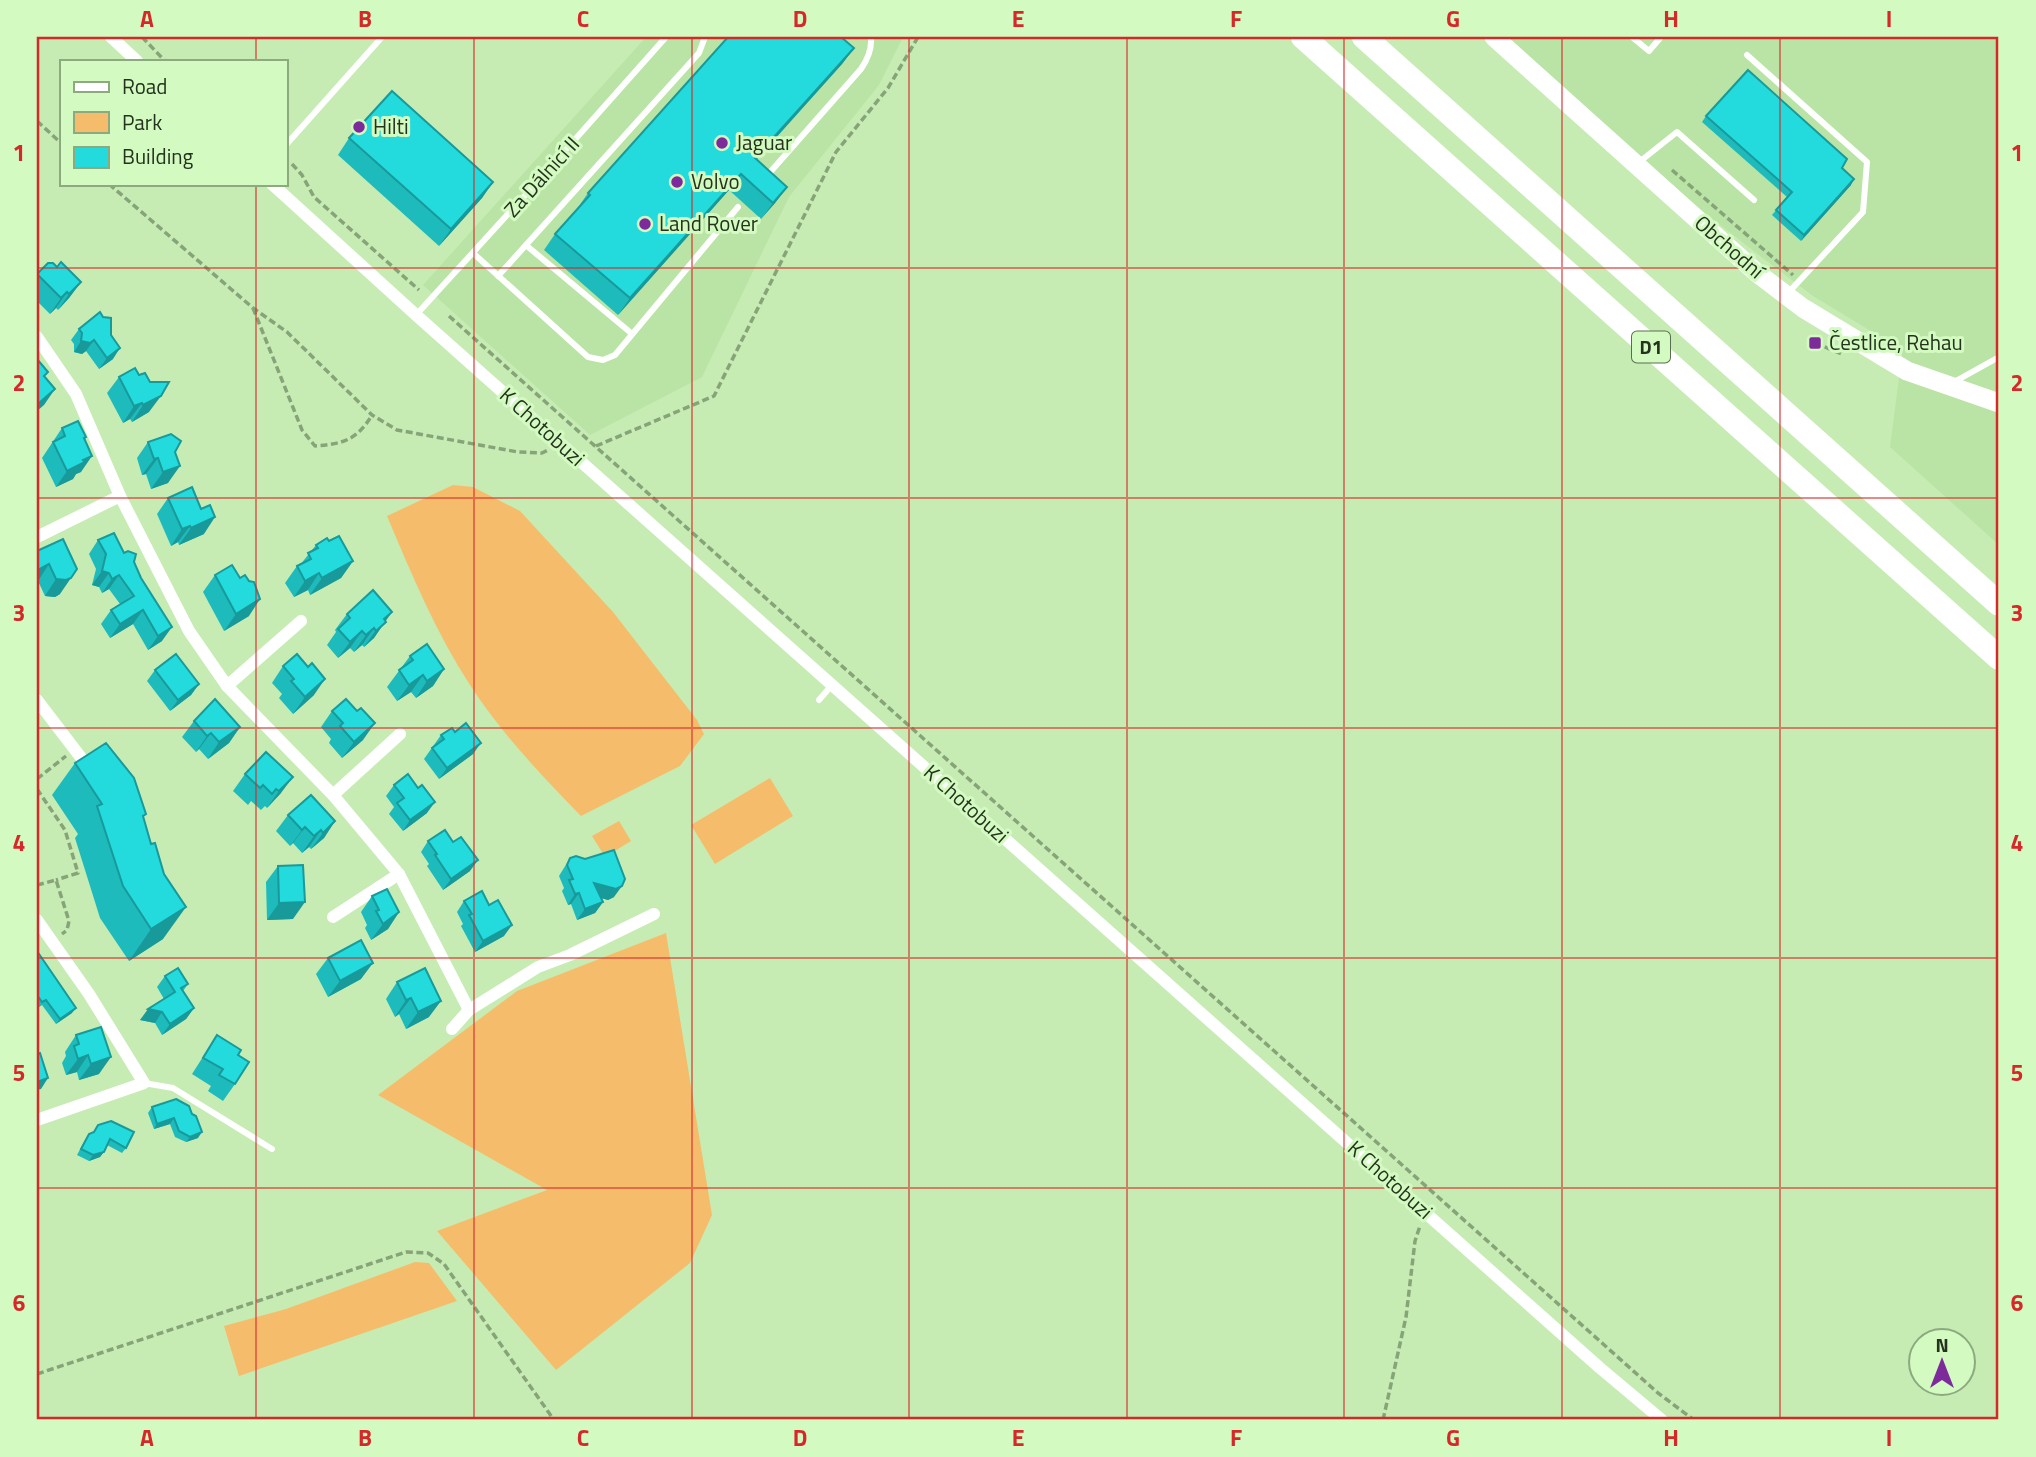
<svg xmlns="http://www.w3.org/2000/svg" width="2036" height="1457" font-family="'Titillium Web',sans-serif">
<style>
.built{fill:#b9e4a5}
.green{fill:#f5bd6b}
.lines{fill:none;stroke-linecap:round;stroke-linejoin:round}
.path{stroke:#87a479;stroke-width:3.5;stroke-dasharray:7 3.5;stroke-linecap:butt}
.lane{stroke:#fff;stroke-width:6}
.street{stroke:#fff;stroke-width:12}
.secondary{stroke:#fff;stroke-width:19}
.highway{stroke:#fff;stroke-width:24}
.wall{fill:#1ebbbd}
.shaded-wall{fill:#18999a}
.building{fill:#23dadc;stroke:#18999a;stroke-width:2}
.grid{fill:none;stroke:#d62828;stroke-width:2;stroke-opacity:0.55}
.poi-dot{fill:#7d2a9a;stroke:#d3fac1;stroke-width:2.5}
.labels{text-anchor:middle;stroke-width:6;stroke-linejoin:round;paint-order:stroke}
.shield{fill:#d3fac1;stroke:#586f4e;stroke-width:2}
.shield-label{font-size:19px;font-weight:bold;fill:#24331d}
.poi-label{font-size:21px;fill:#24331d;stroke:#d3fac1;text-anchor:start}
.street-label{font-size:21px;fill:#24331d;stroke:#d3fac1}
.neatline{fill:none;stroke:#d62828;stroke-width:2.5}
.grid-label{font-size:23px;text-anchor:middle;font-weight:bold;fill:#d62828}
</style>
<rect width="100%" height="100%" fill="#c6ecb4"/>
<g class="built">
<polygon points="646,37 903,37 879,85 789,197 702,377 590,435 423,285"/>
<polygon points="1505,37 1999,37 1999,545 1890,447 1903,347 1874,333 1813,296 1764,259 1652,172"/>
</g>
<g class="green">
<path d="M453 485 473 487 520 511 613 612 697 720 704 734 680 766 581 816C541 775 501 733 470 685 436 633 411 573 387 516Z"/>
<polygon points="770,778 793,816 715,864 691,825"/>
<polygon points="619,821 631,841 605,857 592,836"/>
<polygon points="666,933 712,1215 690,1263 556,1370 437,1231 547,1190 378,1095 517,991"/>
<polygon points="415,1262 429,1263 457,1301 239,1376 224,1326 286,1309"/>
</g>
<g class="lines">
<g class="path">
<polyline points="142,37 165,61"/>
<polyline points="37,121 61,143"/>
<polyline points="292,164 302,175 314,197 419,290"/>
<polyline points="1672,170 1793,275"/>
<polyline points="109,184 253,308 287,332 372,415 397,430 518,452 542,453 548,450"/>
<path d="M253 308 302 430 315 446C343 444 357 440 372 415"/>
<polyline points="449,316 1602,1343 1658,1393 1694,1420"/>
<polyline points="1815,343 1842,354"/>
<polyline points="596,446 714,396 836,152 888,88 918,37"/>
<polyline points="37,779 66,756"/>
<polyline points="37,789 65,830 78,873 56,880"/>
<polyline points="37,885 56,880 69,921 67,930 62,934"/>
<polyline points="37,1374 406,1252 428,1253 444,1264 554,1420"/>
<polyline points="1383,1420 1406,1317 1415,1241 1420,1226"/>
</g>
<g class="lane">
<polyline points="1632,37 1649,51 1661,37"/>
<polyline points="1747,55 1867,162 1863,212 1788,293"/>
<polyline points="285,146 382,37"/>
<polyline points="1638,163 1677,132 1754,200"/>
<path d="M765 178 861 69C868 59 872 49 871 37"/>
<polyline points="527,246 631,333"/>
<polyline points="473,253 588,357 603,360 615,355 738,207"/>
<polyline points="498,276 699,53 705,37"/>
<polyline points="416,315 539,180 666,37"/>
<polyline points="1954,382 1999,357"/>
<polyline points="819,700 832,685"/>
<polyline points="144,1083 173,1088 272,1149"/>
</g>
<g class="street">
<polyline points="111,37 137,61"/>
<polyline points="272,184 416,315 1600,1368 1662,1420"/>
<polyline points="37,337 76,394 120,496 189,631 227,686 333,795 399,874 469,1010"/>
<polyline points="37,537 120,496"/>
<polyline points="227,686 301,621"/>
<polyline points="37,700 92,772"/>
<polyline points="333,795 400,734"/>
<polyline points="333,917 399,874"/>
<polyline points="37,920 89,994 144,1083 37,1120"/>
<polyline points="452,1029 469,1010 538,967 570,955 654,914"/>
</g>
<polyline class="secondary" points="1494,37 1757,273 1803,308 1907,371 1999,403"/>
<g class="highway">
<polyline points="1303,37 1999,658"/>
<polyline points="1364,37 1999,604"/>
</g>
</g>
<g class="wall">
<polygon points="854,48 842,64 757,159 787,187 775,203 761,219 729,190 618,315 544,250 555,234 577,209 588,193"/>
<polygon points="1706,116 1851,185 1801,241 1772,215 1787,197 1702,122"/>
<polygon points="349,138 493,182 482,198 439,246 338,155"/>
<polygon points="48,263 57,267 81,282 69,298 58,310 56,308 50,314 37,301 37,275"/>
<polygon points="79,329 111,335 113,359 99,369 86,351 82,354 74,352 74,344 71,340"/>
<polygon points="135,368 149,412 132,422 130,419 123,423 107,393 119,377"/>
<polygon points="62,428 86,437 85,439 81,472 76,474 73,479 56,487 42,458"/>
<polygon points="148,442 175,452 168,483 151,489 146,474 142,475 137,458"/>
<polygon points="168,498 204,534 179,545 178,542 171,546 157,514"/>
<polygon points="63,539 60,594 55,597 45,596 38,581 37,581 37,551"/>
<polygon points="98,540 124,553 134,562 162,641 148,650 133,624 110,638 101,624 111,610 120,604 109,589 102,593 99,587 92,585 96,569 89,554"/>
<polygon points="329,541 353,561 341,578 310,595 308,590 294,597 285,583 297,566 300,565 316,545"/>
<polygon points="215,575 249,616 224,631 203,592"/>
<polygon points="347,614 385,621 374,638 364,647 362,645 354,652 350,648 338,658 327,645 336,632 335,630"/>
<polygon points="410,656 444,669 433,686 416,698 411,692 397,701 387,687"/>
<polygon points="283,666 314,695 293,714 279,698 282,694 272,683"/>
<polygon points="155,670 199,684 191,695 170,711 147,681"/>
<polygon points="332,711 363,740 342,758 329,743 331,739 321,727"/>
<polygon points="194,721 240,727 229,743 208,759 199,749 196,752 182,737"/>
<polygon points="441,735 473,754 439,779 424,759"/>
<polygon points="266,752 281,793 267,808 265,806 261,810 251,801 248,805 233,791 245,774"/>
<polygon points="75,763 143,818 163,939 129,961 100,918 75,838 78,834 52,795"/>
<polygon points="394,785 427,813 403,831 389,814 394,807 386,796"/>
<polygon points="288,815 335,821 324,838 311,849 309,847 302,853 293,843 290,846 276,831"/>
<polygon points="428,841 453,842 470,871 443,890 427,866 429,864 421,852"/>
<polygon points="570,858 614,897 608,900 601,898 603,902 595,913 577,920 571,904 568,905 562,891 564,888 559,876"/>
<polygon points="278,866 293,919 267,920 266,882"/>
<polygon points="372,896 399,912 388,929 371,940 365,928 367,925 361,912"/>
<polygon points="464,901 504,936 475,952 461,926 463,924 457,912"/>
<polygon points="37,951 72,1013 56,1024 42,1005 38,1008 37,1006"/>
<polygon points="328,958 361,979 328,997 316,974"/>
<polygon points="165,976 188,984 183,991 194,1008 186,1019 162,1035 155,1023 140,1020 164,999 157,987"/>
<polygon points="397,982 429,1017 406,1029 399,1014 395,1017 386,999"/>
<polygon points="76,1035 99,1074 79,1080 77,1072 66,1075 62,1063 66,1056 65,1052"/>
<polygon points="217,1035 238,1055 235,1084 223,1101 208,1091 211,1086 192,1074"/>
<polygon points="189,1106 198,1138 186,1142 175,1137 170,1124 154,1129 148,1113 152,1107"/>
<polygon points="98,1125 126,1148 122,1153 107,1145 100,1157 89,1161 77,1155 85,1140 89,1134 93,1133"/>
</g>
<g class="shaded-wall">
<polygon points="854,48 842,64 743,174 755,158"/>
<polygon points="741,174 729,190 618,315 630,298"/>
<polygon points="1854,179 1851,185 1801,241 1804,235"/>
<polygon points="493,182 482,198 439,246 451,229"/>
<polygon points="787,187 775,203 761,219 773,203"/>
<polygon points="81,282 69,298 58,310 69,294"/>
<polygon points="67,292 56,308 50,314 61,298"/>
<polygon points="94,340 86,351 82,354 74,352 81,341"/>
<polygon points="120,348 113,359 99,369 107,358"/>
<polygon points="55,389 44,405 37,411 37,406 39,403"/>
<polygon points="161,396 149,412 132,422 143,405"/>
<polygon points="142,403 130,419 123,423 134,406"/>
<polygon points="92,456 81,472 76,474 73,479 56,487 67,471 83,460"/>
<polygon points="158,458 146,474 142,475 154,459"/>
<polygon points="180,466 168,483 151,489 163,472"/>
<polygon points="215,517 204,534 179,545 191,528"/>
<polygon points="190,526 178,542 171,546 182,529"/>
<polygon points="353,561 341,578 310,595 322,578"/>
<polygon points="49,564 38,581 37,581 38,570"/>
<polygon points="102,571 109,573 99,587 92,585"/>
<polygon points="319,573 308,590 294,597 305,581"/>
<polygon points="119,575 109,589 102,593 112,579"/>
<polygon points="71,578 60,594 55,597 45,596 56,579"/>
<polygon points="260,599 249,616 224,631 236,614"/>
<polygon points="143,610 133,624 110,638 120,624"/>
<polygon points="392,612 374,638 364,647 384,619"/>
<polygon points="172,627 162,641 148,650 158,636"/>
<polygon points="374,628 362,645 354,652 366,635"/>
<polygon points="362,631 350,648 338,658 350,642"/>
<polygon points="444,669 433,686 416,698 427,681"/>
<polygon points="423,675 411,692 397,701 409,685"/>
<polygon points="325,679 314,695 293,714 305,697"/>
<polygon points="199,684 191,695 170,711 178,700"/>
<polygon points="375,723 363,740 342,758 354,742"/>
<polygon points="240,727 229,743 208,759 219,742"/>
<polygon points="211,733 199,749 196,752 207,736"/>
<polygon points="481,743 473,754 439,779 447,768"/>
<polygon points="293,777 281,793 267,808 279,791"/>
<polygon points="435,802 427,813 403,831 410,820"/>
<polygon points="335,821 324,838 311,849 323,833"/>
<polygon points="305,827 293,843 290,846 302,830"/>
<polygon points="321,830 309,847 302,853 314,836"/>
<polygon points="478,860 470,871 443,890 451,879"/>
<polygon points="594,883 622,886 614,897 608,900 587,894"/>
<polygon points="579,893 571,904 568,905 575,894"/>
<polygon points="305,902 293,919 267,920 279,903"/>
<polygon points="603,902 595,913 577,920 585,909"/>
<polygon points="186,907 163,939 129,961 151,929"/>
<polygon points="399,912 388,929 371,940 383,924"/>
<polygon points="512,925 504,936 475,952 483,941"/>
<polygon points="373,963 361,979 328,997 340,981"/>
<polygon points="411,998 399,1014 395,1017 406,1000"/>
<polygon points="441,1001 429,1017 406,1029 418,1012"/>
<polygon points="76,1008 72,1013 56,1024 60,1019"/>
<polygon points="194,1008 186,1019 162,1035 170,1024"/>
<polygon points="148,1009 162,1012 155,1023 140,1020"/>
<polygon points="88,1055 77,1072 66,1075 78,1059"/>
<polygon points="111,1057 99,1074 79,1080 91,1064"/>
<polygon points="48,1078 41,1089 37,1090 37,1082"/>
<polygon points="174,1118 170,1124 154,1129 157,1124"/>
<polygon points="202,1132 198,1138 186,1142 190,1137"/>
<polygon points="104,1152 100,1157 89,1161 93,1155"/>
</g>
<g class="building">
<polygon points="728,37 841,37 854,48 755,158 787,187 773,203 741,174 630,298 555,234 590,195 588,193"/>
<polygon points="1748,70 1847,159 1842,168 1854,179 1804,235 1776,210 1792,192 1706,116"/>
<polygon points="392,91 493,182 451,229 349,138"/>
<polygon points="61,262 81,282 69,294 67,292 61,298 37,274 48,263 53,263 57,267"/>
<polygon points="100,312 103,317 111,318 111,335 120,348 107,358 94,340 90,343 81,341 82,333 79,329"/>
<polygon points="37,359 48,372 44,376 55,389 39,403 37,401"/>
<polygon points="135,368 139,375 145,373 150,382 169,382 161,396 143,405 142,403 134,406 119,377"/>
<polygon points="78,421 86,437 84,438 92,456 83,460 85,462 67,471 53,442 65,436 62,428"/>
<polygon points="171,434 181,441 175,452 180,466 163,472 158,458 154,459 148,442"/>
<polygon points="192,487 201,509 210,505 215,517 191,528 190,526 182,529 168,498"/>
<polygon points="114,533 124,553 128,551 136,554 134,562 141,578 172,627 158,636 143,610 120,624 111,610 134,596 119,575 112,579 109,573 102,571 106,554 98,540"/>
<polygon points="339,536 353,561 322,578 319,573 305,581 297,566 311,559 308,553 318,548 316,545 327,538 329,541"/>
<polygon points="63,539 77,569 71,578 66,580 56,579 49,564 38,570 37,568 37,551"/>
<polygon points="232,565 240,578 245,575 249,581 254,582 260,599 236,614 215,575"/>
<polygon points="373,590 392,612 384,619 386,622 376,631 374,628 366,635 362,631 350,642 338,629 350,618 347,614"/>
<polygon points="427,644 444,669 427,681 423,675 409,685 399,670 413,660 410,656"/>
<polygon points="176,654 199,684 178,700 155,670"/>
<polygon points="297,654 308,667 312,663 325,679 305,697 291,681 294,679 283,666"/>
<polygon points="215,699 240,727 219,742 211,733 207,736 194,721"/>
<polygon points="346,699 357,711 361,708 375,723 354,742 340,726 343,723 332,711"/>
<polygon points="466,723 481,743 447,768 432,748 444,739 441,735 452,728 455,732"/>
<polygon points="106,743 134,778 146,814 143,816 151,844 155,843 164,874 186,907 151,929 123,886 97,806 102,804 75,763"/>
<polygon points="266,752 293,777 279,791 276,789 272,794 263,785 260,788 245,774"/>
<polygon points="408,774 418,788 422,785 435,802 410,820 397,803 404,798 394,785"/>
<polygon points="311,795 335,821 323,833 321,830 314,836 305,827 302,830 288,815"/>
<polygon points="445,830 453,842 461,837 478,860 451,879 435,855 437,854 428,841"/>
<polygon points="614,850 625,879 622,886 616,889 594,883 603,902 585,909 579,893 575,894 569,880 573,879 567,865 570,858 576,856 585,859"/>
<polygon points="303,865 305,902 279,903 278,866"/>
<polygon points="387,889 399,912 383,924 376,911 379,910 372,896"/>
<polygon points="482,891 489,905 498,900 512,925 483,941 469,915 472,914 464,901"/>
<polygon points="361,940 373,963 340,981 328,958"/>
<polygon points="37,951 76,1008 60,1019 46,1000 42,1002 37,995"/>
<polygon points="178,968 188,984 181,988 194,1008 170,1024 162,1012 148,1009 175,992 165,976"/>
<polygon points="425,968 441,1001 418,1012 411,998 406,1000 397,982"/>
<polygon points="101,1027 111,1057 91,1064 88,1055 78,1059 74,1046 79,1044 76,1035"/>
<polygon points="217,1035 241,1050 238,1055 249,1062 235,1084 219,1075 223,1069 203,1058"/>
<polygon points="40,1053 48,1078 37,1082 37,1054"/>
<polygon points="176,1099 189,1106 192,1114 196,1116 202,1132 190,1137 179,1131 174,1118 157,1124 152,1107"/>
<polygon points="111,1121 134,1132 126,1148 110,1139 104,1152 93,1155 81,1149 89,1134 94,1132 98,1125"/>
</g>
<path class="grid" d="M256 37V61M474 37V1420M692 37V1420M909 37V1420M1127 37V1420M1344 37V1420M1562 37V1420M1780 37V1420M256 184V1420M37 268H1999M37 498H1999M37 728H1999M37 958H1999M37 1188H1999"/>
<g class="poi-dot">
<circle cx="359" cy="127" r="7"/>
<circle cx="722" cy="143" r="7"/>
<circle cx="677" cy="182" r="7"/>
<circle cx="645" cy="224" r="7"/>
<rect x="1808" y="336" width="14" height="14" rx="3.5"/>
</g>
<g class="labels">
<rect class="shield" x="1632" y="331.5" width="38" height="31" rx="5"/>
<g class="shield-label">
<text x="1651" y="354">D1</text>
</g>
<g class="poi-label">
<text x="373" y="134">Hilti</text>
<text x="736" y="150">Jaguar</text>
<text x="691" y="189">Volvo</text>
<text x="659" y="231">Land Rover</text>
<text x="1829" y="350">Čestlice, Rehau</text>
</g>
<g class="street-label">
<text transform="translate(542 177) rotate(-48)" y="7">Za Dálnicí II</text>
<text transform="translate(1729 247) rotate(41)" y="7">Obchodní</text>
<text transform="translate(542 427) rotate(42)" y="7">K Chotobuzi</text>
<text transform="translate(966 804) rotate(42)" y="7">K Chotobuzi</text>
<text transform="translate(1390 1180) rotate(42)" y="7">K Chotobuzi</text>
</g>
</g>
<rect width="2036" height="1457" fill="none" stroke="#d3fac1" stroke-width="77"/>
<rect x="60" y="60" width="228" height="126" fill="#d3fac1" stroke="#8daa7f" stroke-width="2"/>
<rect x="74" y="82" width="35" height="10" fill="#ffffff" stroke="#8daa7f" stroke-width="2"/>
<text x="122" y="94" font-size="21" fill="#24331d">Road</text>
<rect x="74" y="112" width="35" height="21" fill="#f5bd6b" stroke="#8daa7f" stroke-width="2"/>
<text x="122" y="130" font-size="21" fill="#24331d">Park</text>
<rect x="74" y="147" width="35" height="21" fill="#23dadc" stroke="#8daa7f" stroke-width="2"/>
<text x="122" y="164" font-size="21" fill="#24331d">Building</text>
<g transform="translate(1942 1362)"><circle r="33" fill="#d3fac1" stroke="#8daa7f" stroke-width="2"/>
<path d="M0-5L12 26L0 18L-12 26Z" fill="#7d2a9a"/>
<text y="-10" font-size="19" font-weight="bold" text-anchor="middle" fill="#24331d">N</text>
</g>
<rect x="38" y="38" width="1959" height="1380" class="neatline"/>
<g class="grid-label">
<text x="147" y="27">A</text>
<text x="365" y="27">B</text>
<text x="583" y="27">C</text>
<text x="800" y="27">D</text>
<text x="1018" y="27">E</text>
<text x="1236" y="27">F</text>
<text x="1453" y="27">G</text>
<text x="1671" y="27">H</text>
<text x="1889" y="27">I</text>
<text x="19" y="161">1</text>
<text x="2017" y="161">1</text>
<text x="19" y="391">2</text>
<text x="2017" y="391">2</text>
<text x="19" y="621">3</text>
<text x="2017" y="621">3</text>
<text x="19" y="851">4</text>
<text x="2017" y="851">4</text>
<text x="19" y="1081">5</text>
<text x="2017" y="1081">5</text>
<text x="19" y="1311">6</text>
<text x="2017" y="1311">6</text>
<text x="147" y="1446">A</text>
<text x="365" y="1446">B</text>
<text x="583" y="1446">C</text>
<text x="800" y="1446">D</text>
<text x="1018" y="1446">E</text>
<text x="1236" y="1446">F</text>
<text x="1453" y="1446">G</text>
<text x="1671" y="1446">H</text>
<text x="1889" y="1446">I</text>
</g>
</svg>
